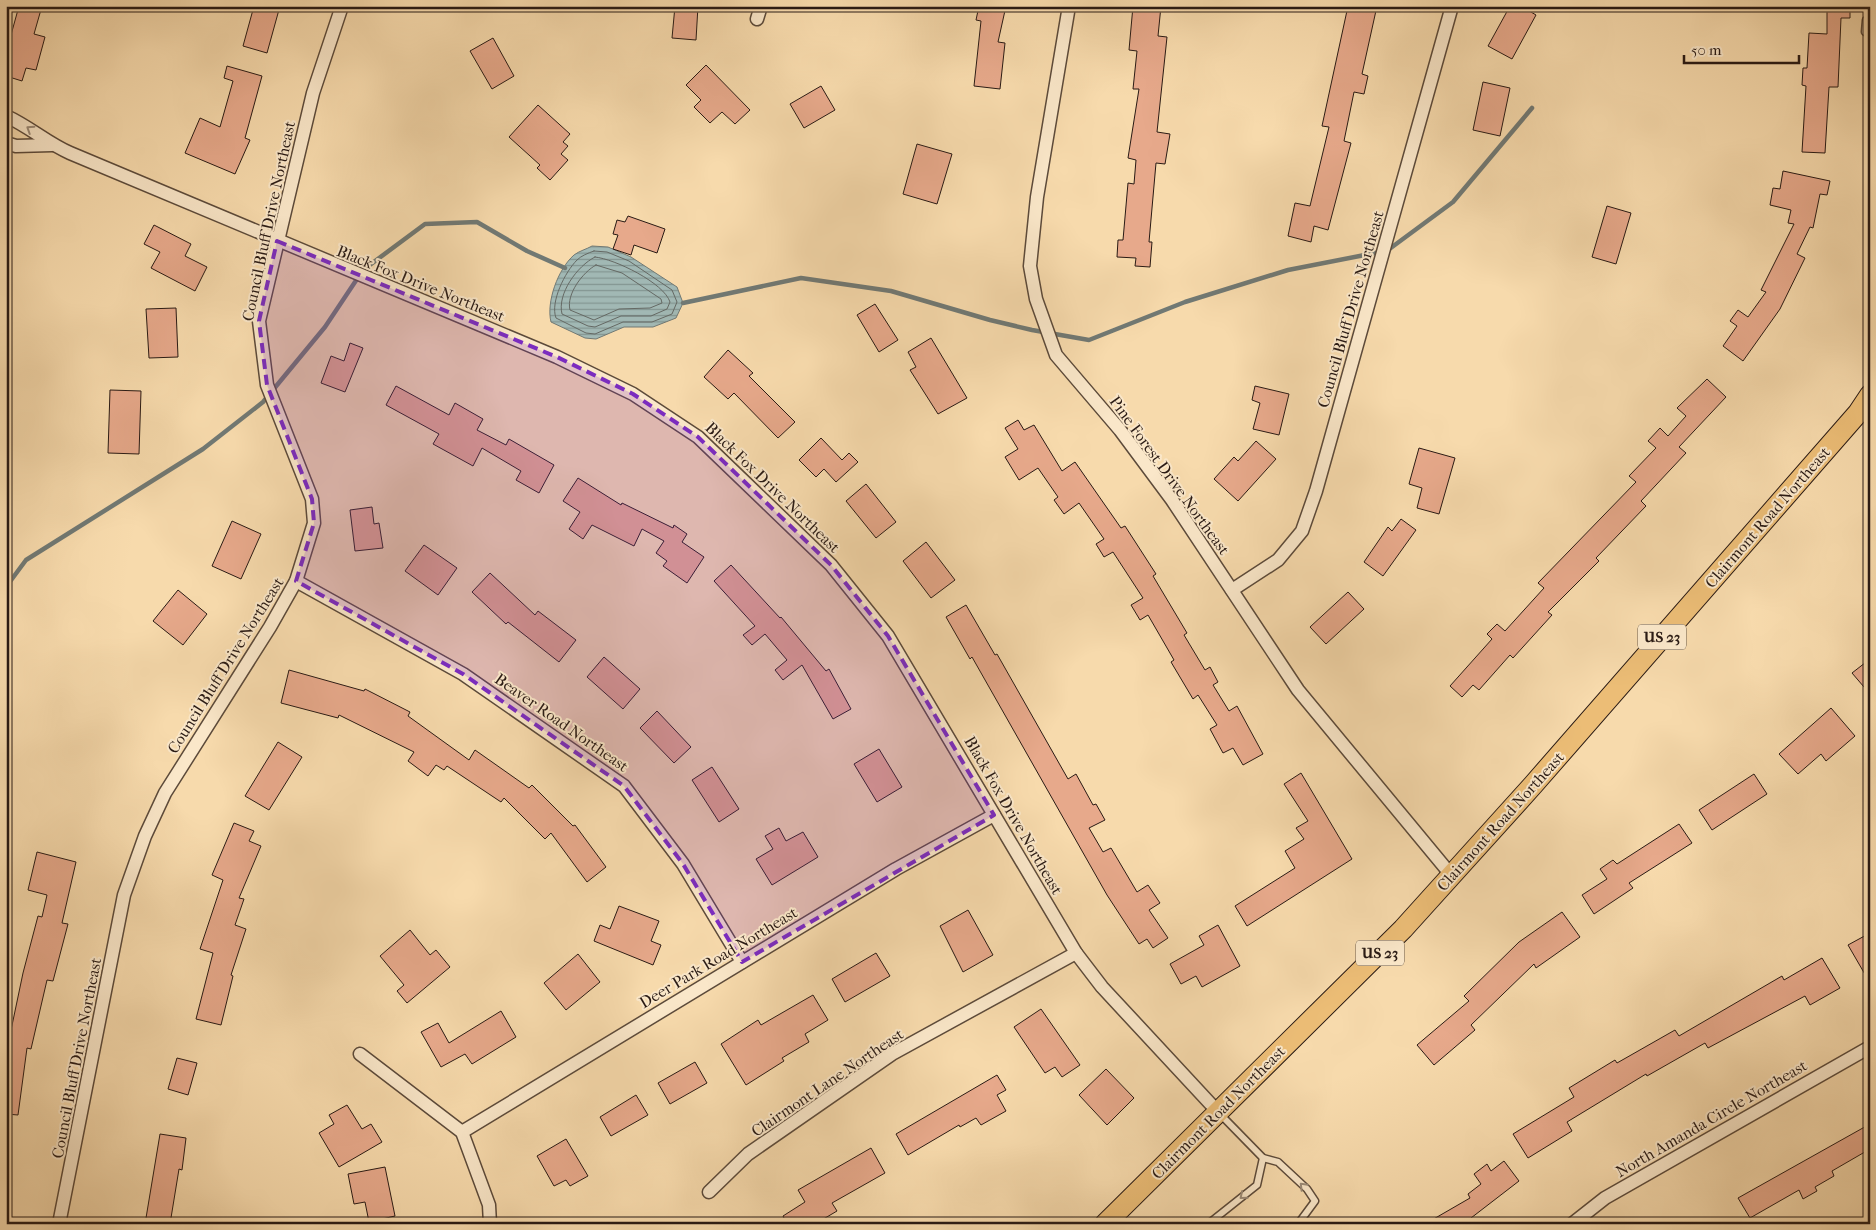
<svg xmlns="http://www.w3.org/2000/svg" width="1876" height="1230" font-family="'IM FELL French Canon',serif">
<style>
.water{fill:url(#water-rules);stroke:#717974}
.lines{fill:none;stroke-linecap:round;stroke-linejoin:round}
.shore{stroke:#656964;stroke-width:1}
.stream{stroke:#717974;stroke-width:4.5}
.building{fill:#e7a98b;stroke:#291a14}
.lane-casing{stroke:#5c4a3a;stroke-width:9}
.street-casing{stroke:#5c4a3a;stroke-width:15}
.primary-casing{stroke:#291a14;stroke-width:22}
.lane{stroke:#fae7c9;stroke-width:6}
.street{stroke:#fae7c9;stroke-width:12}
.primary{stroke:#ecbd76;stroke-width:20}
.oneway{stroke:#9c8b78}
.marked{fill:#7b2cbf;fill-opacity:0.2;stroke:#7b2cbf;stroke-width:4;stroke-dasharray:10 6;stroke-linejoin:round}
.labels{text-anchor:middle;stroke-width:4;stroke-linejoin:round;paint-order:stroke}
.shield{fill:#fae7c9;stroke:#68584a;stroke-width:1}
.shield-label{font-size:15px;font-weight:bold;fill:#291a14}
.street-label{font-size:16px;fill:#291a14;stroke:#fae7c9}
</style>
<defs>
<pattern id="water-rules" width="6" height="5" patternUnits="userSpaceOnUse" patternTransform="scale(1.25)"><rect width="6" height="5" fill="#a1b8b4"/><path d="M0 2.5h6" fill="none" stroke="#839591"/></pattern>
</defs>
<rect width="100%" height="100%" fill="#f7daac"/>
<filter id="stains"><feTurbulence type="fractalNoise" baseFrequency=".004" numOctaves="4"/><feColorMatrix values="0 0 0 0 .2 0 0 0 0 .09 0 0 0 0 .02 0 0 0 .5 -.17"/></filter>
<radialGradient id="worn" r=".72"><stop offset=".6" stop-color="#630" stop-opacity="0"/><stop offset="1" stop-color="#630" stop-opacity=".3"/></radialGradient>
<path class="water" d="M592 246 608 247 631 257 677 287 683 303 676 318 653 327H624L596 339 585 338 551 322C546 302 558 269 574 255 579 251 587 249 592 246Z"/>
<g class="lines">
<g class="shore">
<path d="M594 251 607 252 629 261 672 290 677 302 672 314 652 322H623L595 334 586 333 556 318C550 302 565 272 577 260 581 256 588 253 594 251Z"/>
<path d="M595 257C615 259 664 283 670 302L667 309 651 316H621L595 327 588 326 562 314C557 294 577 266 595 257Z"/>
<path d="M596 265 622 273 661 299 662 303 650 308 619 309 594 320 570 310C566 294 583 272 596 265Z"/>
</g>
<g class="stream">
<polyline points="1388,250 1453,202 1532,108"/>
<polyline points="683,303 801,278 891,291 990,320 1032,330 1089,340 1185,302 1288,270 1380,252"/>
<polyline points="6,587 26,560 203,449 263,402 325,327 363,270 425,224 477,222 527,251 565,268"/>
</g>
</g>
<g class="building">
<polygon points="19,6 42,6 34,34 45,37 36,70 26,68 22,81 6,76 6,53"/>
<polygon points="254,6 280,6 267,53 243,46"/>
<polygon points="675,6 698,6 696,40 672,38"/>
<polygon points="979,6 1006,6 998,42 1005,43 1000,89 974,86 981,21 976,20"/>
<polygon points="1133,6 1161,6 1158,36 1167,37 1157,132 1170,134 1165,164 1156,163 1149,242 1152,242 1150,267 1135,266 1136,258 1117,257 1118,240 1123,240 1128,183 1134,184 1136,160 1128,158 1139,89 1133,89 1137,51 1129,50"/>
<polygon points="1348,6 1377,6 1362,74 1368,76 1364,94 1354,92 1344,141 1351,143 1328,230 1314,226 1311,242 1288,236 1295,203 1310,206 1329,127 1322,126"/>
<polygon points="1510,6 1521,6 1536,15 1512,59 1488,46"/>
<polygon points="1827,6 1850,6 1850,18 1841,18 1838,87 1829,87 1825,153 1802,152 1806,86 1802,85 1803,68 1807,68 1809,33 1827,34"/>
<polygon points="493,38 514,76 492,89 470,51"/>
<polygon points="706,65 750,110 735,124 722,112 710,123 694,107 701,100 686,85"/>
<polygon points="227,66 262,76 245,138 250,140 235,174 185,153 200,118 220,127 233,81 224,78"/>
<polygon points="1483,82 1510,88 1500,136 1473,130"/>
<polygon points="821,86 835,110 804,128 790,104"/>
<polygon points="538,105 570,134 563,142 568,146 561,154 568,160 550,180 537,168 540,165 509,137"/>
<polygon points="917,144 952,154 937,204 903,194"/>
<polygon points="1783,171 1830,181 1827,195 1820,194 1813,228 1810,227 1797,254 1805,258 1780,309 1743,361 1723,346 1737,326 1730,321 1738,310 1748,317 1766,292 1761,290 1794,224 1788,223 1791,210 1770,205 1773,188 1780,189"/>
<polygon points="1607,206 1631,213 1616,264 1592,257"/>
<polygon points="628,216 665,229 657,253 634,245 631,255 613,249 618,235 613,234 617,220 625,222"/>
<polygon points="154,225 191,244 185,256 207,267 195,291 151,268 160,252 144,244"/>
<polygon points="875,304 898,340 879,352 857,315"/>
<polygon points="176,308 178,357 149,358 146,309"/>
<polygon points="931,338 967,398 938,414 910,370 916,367 908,352"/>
<polygon points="350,343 363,348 345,392 321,383 331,356 344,361"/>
<polygon points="728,350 753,373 749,376 795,422 778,438 734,393 728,399 704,377"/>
<polygon points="1707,379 1726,397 1679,447 1686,453 1641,501 1646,506 1596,558 1599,561 1548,612 1552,615 1513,658 1510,655 1479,690 1473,685 1462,697 1450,686 1492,639 1487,634 1497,624 1505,631 1544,588 1538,583 1636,482 1629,476 1656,448 1648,441 1660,428 1668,436 1686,416 1677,408"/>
<polygon points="396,386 449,415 455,403 483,419 477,430 506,445 509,439 554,465 539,493 516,480 521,471 482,448 473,466 433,444 439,434 386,405"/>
<polygon points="1255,386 1289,394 1279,435 1253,429 1260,403 1252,400"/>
<polygon points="110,390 141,391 139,454 108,453"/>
<polygon points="1018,420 1024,430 1034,425 1062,471 1075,462 1121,528 1125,526 1156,574 1153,576 1187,633 1184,635 1205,670 1210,667 1218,682 1213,685 1229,711 1237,706 1263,754 1243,765 1233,748 1223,753 1210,729 1217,725 1198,695 1193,699 1171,662 1174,660 1148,615 1140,620 1131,605 1143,598 1113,552 1104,557 1096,544 1104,539 1079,503 1064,514 1054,500 1058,497 1038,468 1019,480 1005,457 1018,449 1005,428"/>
<polygon points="821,438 842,460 849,453 858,462 836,482 824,469 816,477 799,460"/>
<polygon points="1256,441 1276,459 1238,501 1214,479 1234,457 1238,461"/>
<polygon points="1419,448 1455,458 1439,514 1417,508 1422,488 1409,484"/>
<polygon points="578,478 621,505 622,503 673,528 674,525 687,534 682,542 704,557 687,583 663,566 667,561 656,553 664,541 642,529 634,546 592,525 583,539 569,529 580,512 563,501"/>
<polygon points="866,484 896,522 876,538 846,501"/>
<polygon points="372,507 374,524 379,523 383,548 355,551 350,510"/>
<polygon points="1401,519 1416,530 1383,576 1364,562 1388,527 1392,531"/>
<polygon points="232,521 261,534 241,579 212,566"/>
<polygon points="926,542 955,580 931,598 903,561"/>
<polygon points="424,545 457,568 438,595 405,571"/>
<polygon points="731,565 780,618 781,617 826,671 829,669 851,709 833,719 802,665 783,680 775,670 787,660 765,634 752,645 743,635 755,626 714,581"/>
<polygon points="490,573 535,615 538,611 576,640 559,662 508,622 506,624 472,592"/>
<polygon points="178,590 207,614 183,645 153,621"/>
<polygon points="1348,592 1364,609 1326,644 1310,627"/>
<polygon points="966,605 995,655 997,654 1068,779 1076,774 1093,805 1096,804 1105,820 1089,828 1103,852 1111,848 1137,892 1148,885 1160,903 1149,910 1168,938 1153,948 1147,939 1139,944 1107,895 972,657 970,659 946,617"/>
<polygon points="604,657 640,689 623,709 587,677"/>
<polygon points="1870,659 1870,694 1852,673"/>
<polygon points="289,670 364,691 365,689 410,712 408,716 469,760 475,750 529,788 532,785 573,826 575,825 606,867 587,882 551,833 545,839 504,798 501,802 447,766 444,770 436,765 428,776 408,761 414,752 339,715 338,718 281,703"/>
<polygon points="1831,708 1855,736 1826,761 1821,754 1798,774 1779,754"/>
<polygon points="657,711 691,747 674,763 640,728"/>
<polygon points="278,742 302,757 269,810 245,796"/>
<polygon points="879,749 902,787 877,802 854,764"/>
<polygon points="712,767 739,809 719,822 692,780"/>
<polygon points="1301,773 1352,859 1247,926 1235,906 1295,868 1285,851 1304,839 1296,828 1308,821 1284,784"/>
<polygon points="1754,774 1767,794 1712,830 1699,810"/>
<polygon points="234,823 254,831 249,841 261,846 239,898 244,899 235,925 246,929 231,975 233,976 221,1025 196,1019 213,953 200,949 223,880 212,875"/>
<polygon points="1679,824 1692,843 1629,883 1633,888 1594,914 1582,895 1607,879 1600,869 1613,860 1617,864"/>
<polygon points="779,828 786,841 803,832 818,857 772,885 756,859 773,849 765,836"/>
<polygon points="37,852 76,862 62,923 68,924 53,981 47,980 31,1049 27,1048 18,1115 6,1114 6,1054 23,973 38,916 42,917 47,895 28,890"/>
<polygon points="619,906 659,921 651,941 661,945 653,965 594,941 600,925 610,929"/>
<polygon points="968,910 993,955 963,972 940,926"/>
<polygon points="1562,912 1580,937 1536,968 1534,964 1471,1025 1475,1030 1434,1065 1417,1045 1469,1001 1464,996 1519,942"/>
<polygon points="1218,925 1240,966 1202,987 1196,976 1181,984 1170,964 1204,945 1199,936"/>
<polygon points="410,930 430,955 436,950 450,967 407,1003 397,991 404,985 380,956"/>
<polygon points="1870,933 1870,983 1848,945"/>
<polygon points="876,953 890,976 845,1002 832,979"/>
<polygon points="578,954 600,982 566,1010 544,983"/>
<polygon points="1822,958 1840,988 1810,1005 1805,996 1708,1048 1705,1043 1647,1076 1646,1074 1567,1122 1572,1131 1528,1158 1513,1134 1574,1097 1569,1088 1615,1060 1617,1063 1675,1030 1679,1036 1782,976 1784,980"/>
<polygon points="813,995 828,1020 805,1034 809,1042 782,1058 784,1061 746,1085 721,1044 758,1020 761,1025"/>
<polygon points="1041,1009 1080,1065 1062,1077 1055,1067 1045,1073 1014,1027"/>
<polygon points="501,1011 516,1037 472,1064 465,1054 441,1067 421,1032 438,1023 449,1043"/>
<polygon points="177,1058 197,1063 188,1095 168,1089"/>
<polygon points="695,1062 707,1083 670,1104 658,1083"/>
<polygon points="1106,1069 1134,1098 1107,1125 1079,1095"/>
<polygon points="997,1075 1006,1090 997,1095 1006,1111 981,1125 976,1118 960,1127 959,1125 908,1155 896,1134"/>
<polygon points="636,1095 648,1115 611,1136 600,1117"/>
<polygon points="347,1105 362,1129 371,1124 382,1142 339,1167 319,1133 334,1124 329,1115"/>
<polygon points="1870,1124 1870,1149 1832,1171 1834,1176 1815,1187 1817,1191 1803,1199 1799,1190 1750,1218 1738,1198"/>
<polygon points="160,1134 186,1138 182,1170 179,1169 170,1224 145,1224"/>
<polygon points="566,1139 588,1176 570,1186 566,1180 554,1186 537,1156"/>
<polygon points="871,1148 885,1173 832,1203 837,1211 815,1224 787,1224 783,1216 805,1202 798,1190"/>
<polygon points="1504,1161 1519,1181 1471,1218 1474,1224 1425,1224 1470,1198 1468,1194 1481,1184 1474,1174 1487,1164 1491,1171"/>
<polygon points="385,1167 395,1216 369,1222 365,1202 354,1204 348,1174"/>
</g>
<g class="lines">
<defs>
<g id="lane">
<polyline points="1870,18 1866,20 1865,32 1870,35"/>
<polyline points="1219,1113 1263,1158 1278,1162 1307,1189 1315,1201 1298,1224"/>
<polyline points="1208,1224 1257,1185 1263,1158"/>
</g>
<g id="street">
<polyline points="1069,6 1037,197 1030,266 1036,299 1056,355 1120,430 1172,500 1298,690 1452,876"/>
<polyline points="757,19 761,6"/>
<path d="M6 116C30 127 47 143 70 153L557 357 633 394 698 437 831 565 888 636 1076 953 1102 987 1218 1112"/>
<polyline points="6,143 16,146 52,145"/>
<polyline points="296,581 463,674 624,786 683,864 742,962"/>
<polyline points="1232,590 1278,560 1302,531 1316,491 1452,6"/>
<polyline points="360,1054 462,1132 489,1205 490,1224"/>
<polyline points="462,1132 896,869 994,815"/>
<polyline points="709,1192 748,1154 892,1054 1076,953"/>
<polyline points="59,1224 124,895 145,836 165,793 270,627 296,581 314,523 312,499 267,385 259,321 313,93 342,6"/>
<polyline points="1572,1224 1605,1198 1870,1047"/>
</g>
<polyline id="primary" points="1105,1224 1403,929 1533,785 1858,413 1870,395"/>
</defs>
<use href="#lane" class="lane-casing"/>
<use href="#street" class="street-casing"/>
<use href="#primary" class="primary-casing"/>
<use href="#lane" class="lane"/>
<use href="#street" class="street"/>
<use href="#primary" class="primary"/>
</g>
<defs><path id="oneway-chevron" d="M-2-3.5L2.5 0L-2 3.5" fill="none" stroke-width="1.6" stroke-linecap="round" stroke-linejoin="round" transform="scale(1.25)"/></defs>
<g class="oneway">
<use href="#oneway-chevron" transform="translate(30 129) rotate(-147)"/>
<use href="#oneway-chevron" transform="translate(1303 1186) rotate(-135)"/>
<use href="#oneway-chevron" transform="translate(1243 1196) rotate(141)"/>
</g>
<path class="marked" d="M277 241 557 357 633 394 698 437 831 565 888 636 994 815 742 962 683 864 624 786 463 674 296 581 314 523 312 499 267 385 259 321Z"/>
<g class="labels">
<g class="shield">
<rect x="1638" y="624.5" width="48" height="25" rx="4"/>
<rect x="1356" y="940.5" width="48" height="25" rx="4"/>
</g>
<g class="shield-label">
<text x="1662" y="642">US 23</text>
<text x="1380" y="958">US 23</text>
</g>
<g class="street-label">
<text transform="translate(268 221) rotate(-78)" y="6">Council Bluff Drive Northeast</text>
<text transform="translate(421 283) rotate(22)" y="6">Black Fox Drive Northeast</text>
<text transform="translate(1350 309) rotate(-74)" y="6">Council Bluff Drive Northeast</text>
<text transform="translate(1170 475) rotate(54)" y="6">Pine Forest Drive Northeast</text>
<text transform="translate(773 487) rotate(44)" y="6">Black Fox Drive Northeast</text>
<text transform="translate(1767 517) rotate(-49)" y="6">Clairmont Road Northeast</text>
<text transform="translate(225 665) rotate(-58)" y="6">Council Bluff Drive Northeast</text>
<text transform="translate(562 722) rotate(35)" y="6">Beaver Road Northeast</text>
<text transform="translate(1014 815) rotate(60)" y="6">Black Fox Drive Northeast</text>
<text transform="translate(1500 821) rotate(-48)" y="6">Clairmont Road Northeast</text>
<text transform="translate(718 957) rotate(-31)" y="6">Deer Park Road Northeast</text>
<text transform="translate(76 1058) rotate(-79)" y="6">Council Bluff Drive Northeast</text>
<text transform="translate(827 1082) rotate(-34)" y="6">Clairmont Lane Northeast</text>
<text transform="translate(1218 1112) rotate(-45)" y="6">Clairmont Road Northeast</text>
<text transform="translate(1711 1118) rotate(-30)" y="6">North Amanda Circle Northeast</text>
</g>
</g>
<rect width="1876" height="1230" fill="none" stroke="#f7daac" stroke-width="25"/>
<rect x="8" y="8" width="1861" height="1215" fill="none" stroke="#291a14" stroke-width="2.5"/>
<rect x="12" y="12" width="1851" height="1205" fill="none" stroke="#291a14"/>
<path d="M1684 55v8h115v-8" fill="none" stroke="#291a14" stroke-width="2.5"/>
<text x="1691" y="55" font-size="15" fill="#291a14" stroke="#fae7c9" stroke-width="4" paint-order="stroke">50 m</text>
<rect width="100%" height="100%" filter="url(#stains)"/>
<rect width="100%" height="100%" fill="url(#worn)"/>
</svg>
